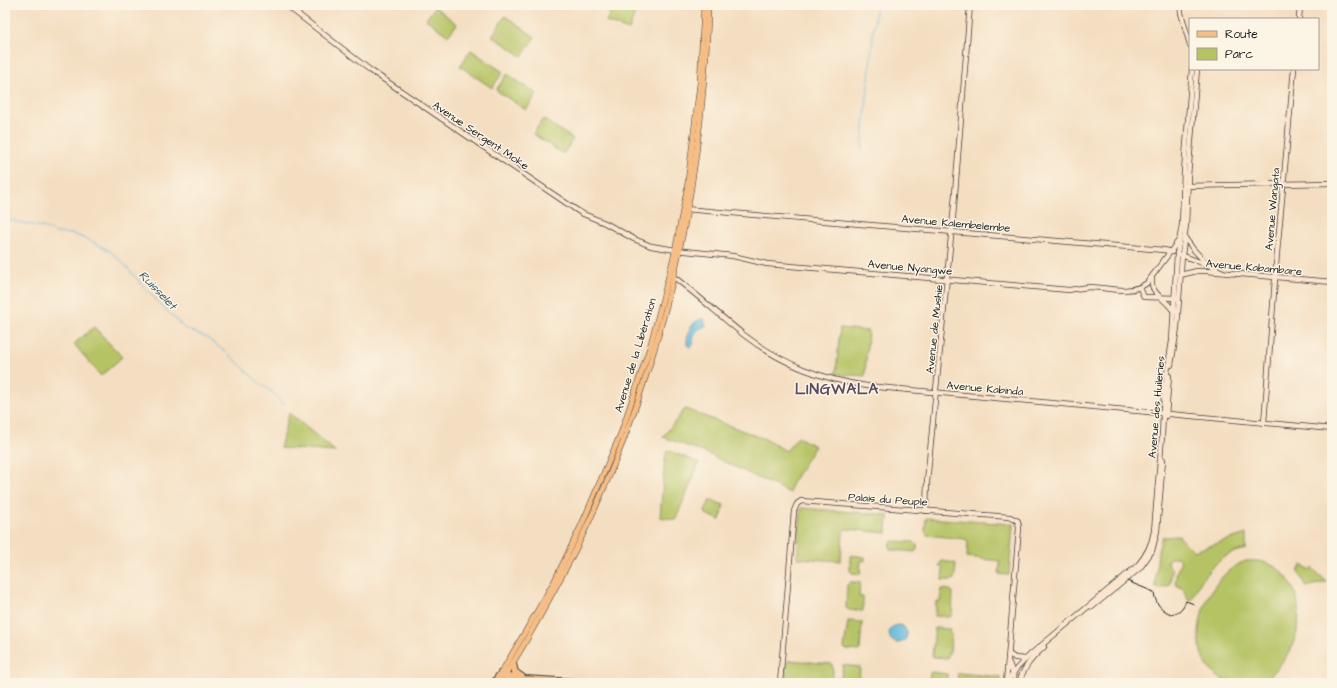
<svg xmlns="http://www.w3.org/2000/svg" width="1337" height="688" font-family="'Architects Daughter',sans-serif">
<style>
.green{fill:#b6c365;stroke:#697040}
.water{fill:#5db7da;stroke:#3c6a7b}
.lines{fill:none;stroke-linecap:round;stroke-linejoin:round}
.stream{stroke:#5db7da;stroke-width:1}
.secondary-casing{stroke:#3c3935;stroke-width:6}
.primary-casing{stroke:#3c3935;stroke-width:6}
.highway-casing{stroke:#3c3935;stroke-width:8}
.secondary{stroke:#fbe5cf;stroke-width:4.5}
.primary{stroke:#f6be87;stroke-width:5}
.highway{stroke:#f6be87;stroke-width:6}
.rail{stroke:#1c1c1c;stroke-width:1}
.labels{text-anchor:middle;stroke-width:3;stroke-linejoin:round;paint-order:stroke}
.street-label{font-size:11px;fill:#1c1c1c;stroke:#fcf5e5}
.water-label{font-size:12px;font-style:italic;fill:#365a68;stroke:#fcf5e5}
.district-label{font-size:15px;font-weight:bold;letter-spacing:1px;fill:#594b62;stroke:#fcf5e5}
</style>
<rect width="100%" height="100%" fill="#fcf5e5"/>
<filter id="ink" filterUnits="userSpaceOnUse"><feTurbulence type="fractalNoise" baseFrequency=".025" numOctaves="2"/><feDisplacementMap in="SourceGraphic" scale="8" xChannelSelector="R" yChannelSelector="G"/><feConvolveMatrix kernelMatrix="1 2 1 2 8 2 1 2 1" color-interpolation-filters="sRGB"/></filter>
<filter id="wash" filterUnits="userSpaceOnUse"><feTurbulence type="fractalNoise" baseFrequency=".012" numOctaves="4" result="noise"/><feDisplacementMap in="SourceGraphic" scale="16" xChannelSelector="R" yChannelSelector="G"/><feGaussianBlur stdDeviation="0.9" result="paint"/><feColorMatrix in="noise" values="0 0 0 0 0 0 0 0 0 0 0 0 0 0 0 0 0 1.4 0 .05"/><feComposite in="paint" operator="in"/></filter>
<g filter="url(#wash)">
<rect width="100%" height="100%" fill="#f4dec1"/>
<g class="green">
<polygon points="613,5 635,13 629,30 606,22"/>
<polygon points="435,7 457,24 448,36 426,19"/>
<polygon points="505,16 535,37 522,56 492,36"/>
<polygon points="471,50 503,72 492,88 460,66"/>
<polygon points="507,74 537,94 526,110 496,90"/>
<polygon points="543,119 573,139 563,154 533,134"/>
<polygon points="94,327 122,357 101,376 74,344"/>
<polygon points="840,328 868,331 865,376 836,374"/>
<polygon points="685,409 765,439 786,451 798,437 815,446 791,485 790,493 706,453 663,437"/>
<polygon points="289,413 336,452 280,448"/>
<polygon points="667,450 699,463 675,521 673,519 660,517 665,458"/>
<polygon points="710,500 724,505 720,520 706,514 705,511"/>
<polygon points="801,508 888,515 887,533 846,529 843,532 841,559 840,561 797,558"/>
<polygon points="926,518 1013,524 1009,575 999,574 1000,561 967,557 968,541 965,539 927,535 925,531"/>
<path d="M1246 534V549C1240 551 1233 552 1228 555 1211 565 1198 582 1192 600L1188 599 1183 589 1175 584 1177 570C1185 561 1177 552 1168 560V564L1172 570 1170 585 1160 589 1155 586 1158 551 1162 537 1179 536 1194 551Z"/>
<polygon points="893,541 914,542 917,545 917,550 915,552 892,550 890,547 890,543"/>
<polygon points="851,555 865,557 865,561 861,560 860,574 852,573 850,571 850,556"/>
<polygon points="942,561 955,563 956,567 954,579 953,580 942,580 943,567 939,567 941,562"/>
<path d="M1246 561C1287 557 1304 596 1297 631 1294 644 1288 656 1279 666 1274 673 1267 680 1258 683 1254 683 1250 683 1246 683 1240 683 1233 684 1228 682 1176 661 1201 576 1246 561Z"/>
<polygon points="1302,565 1310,570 1312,568 1327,582 1306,587 1298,571"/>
<polygon points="850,582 860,582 859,597 863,597 863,611 849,610 846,608 847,585"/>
<polygon points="941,589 950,590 953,592 952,615 950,617 935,616 936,602 940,602"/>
<polygon points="848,621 862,622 860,650 859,651 846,650 844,648"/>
<polygon points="935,628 950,629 949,633 951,634 950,653 948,653 948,657 946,658 933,657 932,655"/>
<polygon points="789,660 832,664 833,671 832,683 787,683 785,669"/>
<polygon points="843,665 860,667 859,683 840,683"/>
<polygon points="931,672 947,674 947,683 929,683 930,674"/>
<polygon points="958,673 1000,677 1001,683 957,683"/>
</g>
<g class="water">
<path d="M704 318 706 326C695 329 693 335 693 345L690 347 687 345C687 331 690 322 704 318Z"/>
<circle cx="898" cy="634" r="9"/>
</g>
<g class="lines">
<g class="stream">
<polyline points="862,149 876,5"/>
<polyline points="5,219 46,228 57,233 73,234 89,240 110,251 123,263 144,287 184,328 207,338 232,357 258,382 273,393 284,405"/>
</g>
</g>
</g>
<g filter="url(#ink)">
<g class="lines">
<defs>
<g id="secondary">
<path d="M286 5 370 70 581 213 605 223 634 239 651 246 676 250 733 256 767 264 1069 290C1077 289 1084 287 1091 287 1109 288 1131 295 1147 283L1179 240"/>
<polyline points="1180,5 1181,13 1190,45"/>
<polyline points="1299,19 1300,5"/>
<polyline points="1185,186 1332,183"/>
<polyline points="685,209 1164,250 1172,252"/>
<polyline points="1185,238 1193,249 1206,263"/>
<polyline points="1181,255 1208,265 1223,272"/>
<path d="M671 275C697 294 720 316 744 335 782 364 821 379 867 386L1332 429"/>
<polyline points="1180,275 1197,271 1207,271 1332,282"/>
<path d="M1152 278C1149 294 1167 299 1174 312"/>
<polyline points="1140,288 1144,297 1178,298"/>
<polyline points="1171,365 1177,328 1182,255 1186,225 1188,176 1197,69"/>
<polyline points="1166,416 1169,376"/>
<polyline points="1264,423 1277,253 1294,69"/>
<polyline points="926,511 927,482 954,206 970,5"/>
<polyline points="1092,607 1140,568 1152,551 1157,531 1163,460"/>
<polyline points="1009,654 1015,658 1026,659"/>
<polyline points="1009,663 1016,683"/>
<polyline points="780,683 794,511 797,504 801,501 1010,517 1018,521 1019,528 1006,683"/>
<path d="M1006 683 1017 668 1031 654 1137 566C1146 556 1152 544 1154 531L1162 436 1164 392 1172 341 1177 254 1182 225 1184 171 1192 69"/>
<path d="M1019 683C1023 668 1032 657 1044 647"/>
</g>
<g id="primary">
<polyline points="501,673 535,615 555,580 582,524 621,433 650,347 674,256 687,189 700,82 704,5"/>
<path d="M505 675C523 648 538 620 553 592 633 448 682 285 700 122 704 83 708 44 708 5"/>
</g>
<g id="highway">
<polyline points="513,664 515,672 522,677"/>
<polyline points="498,678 518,683"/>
<polyline points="494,683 501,673 509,676 525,679 593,683"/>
</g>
</defs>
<use href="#secondary" class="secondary-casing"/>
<use href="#primary" class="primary-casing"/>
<use href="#highway" class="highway-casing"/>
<use href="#secondary" class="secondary"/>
<use href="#primary" class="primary"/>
<use href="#highway" class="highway"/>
<path class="rail" d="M1127 581 1154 592C1155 603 1161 610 1171 614 1179 613 1183 608 1186 601L1194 604"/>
</g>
</g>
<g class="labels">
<g class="street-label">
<text transform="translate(481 135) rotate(34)" y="4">Avenue Sergent Moke</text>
<text transform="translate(1272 209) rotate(-85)" y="4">Avenue Wangata</text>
<text transform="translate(956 223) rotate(5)" y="4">Avenue Kalembelembe</text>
<text transform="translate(910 267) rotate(5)" y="4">Avenue Nyangwe</text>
<text transform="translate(1254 267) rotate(5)" y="4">Avenue Kabambare</text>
<text transform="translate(934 329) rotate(-84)" y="4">Avenue de Mushie</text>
<text transform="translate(635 355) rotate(-73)" y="4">Avenue de la Libération</text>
<text transform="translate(985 388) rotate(5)" y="4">Avenue Kabinda</text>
<text transform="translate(1156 407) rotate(-85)" y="4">Avenue des Huileries</text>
<text transform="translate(888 499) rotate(4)" y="4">Palais du Peuple</text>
</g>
<g class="water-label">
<text transform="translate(158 290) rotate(46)" y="4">Ruisselet</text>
</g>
<g class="district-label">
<text x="837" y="394">LINGWALA</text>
</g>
</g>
<rect width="1337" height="688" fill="none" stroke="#fcf5e5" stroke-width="20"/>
<rect x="1189" y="18" width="130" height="52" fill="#fcf5e5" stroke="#a29e95"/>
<rect x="1197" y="31" width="20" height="6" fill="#f6be87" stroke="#a29e95"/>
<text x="1225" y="38" font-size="12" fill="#1c1c1c">Route</text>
<rect x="1197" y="48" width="20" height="12" fill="#b6c365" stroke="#a29e95"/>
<text x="1225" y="58" font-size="12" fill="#1c1c1c">Parc</text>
</svg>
